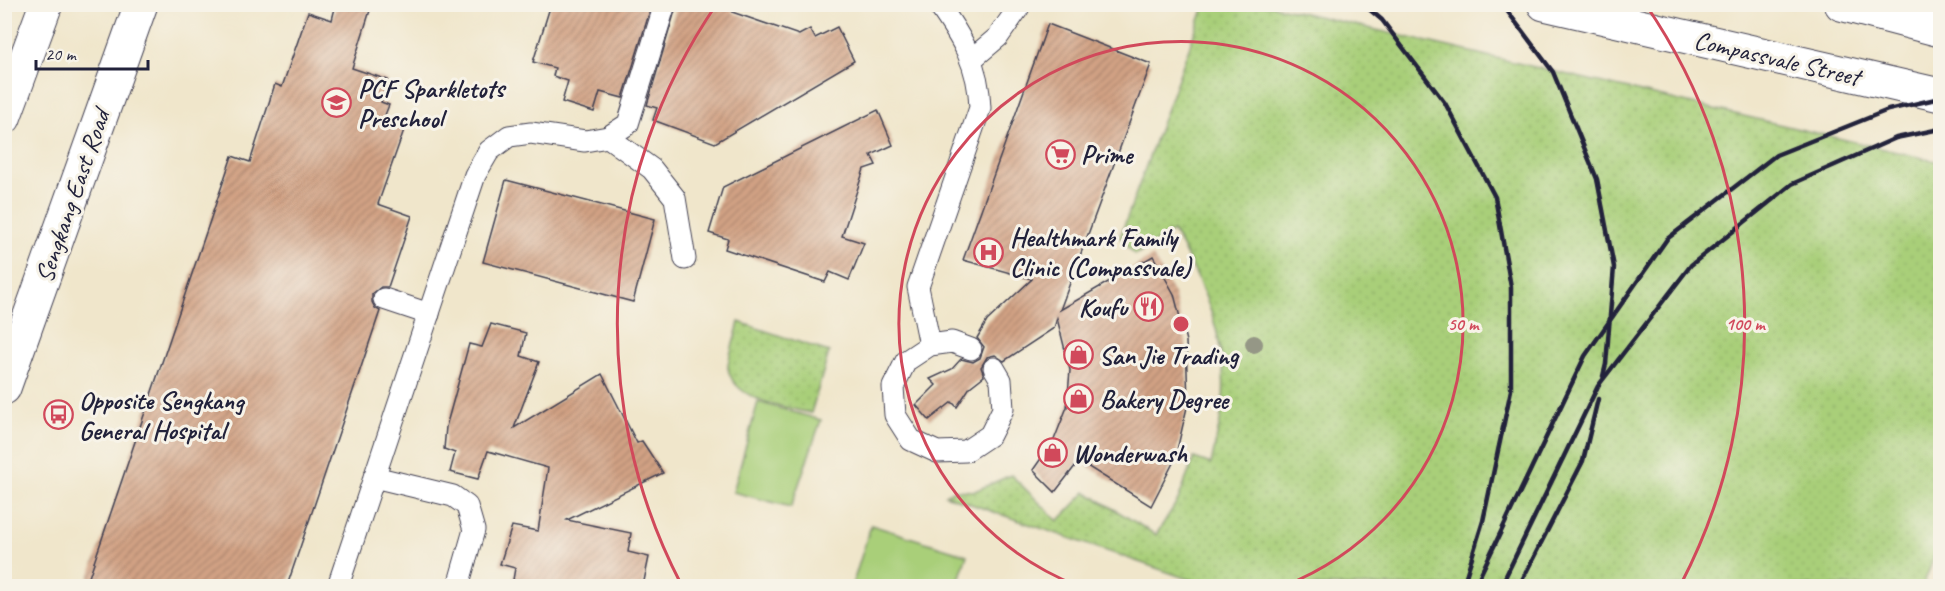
<svg xmlns="http://www.w3.org/2000/svg" width="1945" height="591" font-family="Caveat,sans-serif">
<style>
.park{fill:url(#park-dots);stroke:#66785a;stroke-width:1.5}
.pitch{fill:#a9cf79;stroke:#66785a;stroke-width:1.5}
.building{fill:url(#building-hatch)}
.lines{fill:none;stroke-linecap:round;stroke-linejoin:round}
.service-casing{stroke:#413f51;stroke-width:23}
.tertiary-casing{stroke:#413f51;stroke-width:35}
.primary-casing{stroke:#413f51;stroke-width:35}
.service{stroke:#fff;stroke-width:21}
.tertiary{stroke:#fff;stroke-width:33}
.primary{stroke:#fff;stroke-width:33}
.rail{stroke:#22223b;stroke-width:4.5}
.tree{fill:#959786}
.ring{fill:none;stroke:#d1495b;stroke-width:3}
.labels{text-anchor:middle;stroke-width:6;stroke-linejoin:round;paint-order:stroke}
.street-label{font-size:26px;fill:#22223b;stroke:#f7f3e8}
.poi-label{font-size:26px;font-weight:bold;fill:#22223b;stroke:#f7f3e8;text-anchor:start}
.centre{fill:#d1495b;stroke:#f7f3e8;stroke-width:3}
.ring-label{font-size:18px;text-anchor:middle;font-weight:bold;fill:#d1495b;stroke:#f7f3e8;stroke-width:6;stroke-linejoin:round;paint-order:stroke}
</style>
<defs>
<pattern id="park-dots" width="8" height="8" patternUnits="userSpaceOnUse" patternTransform="scale(1.5)"><rect width="8" height="8" fill="#a9cf79"/><path d="M2 2h.1M6 6h.1" fill="none" stroke="#91b16a" stroke-width="1.8" stroke-linecap="round"/></pattern>
<pattern id="building-hatch" width="6" height="6" patternUnits="userSpaceOnUse" patternTransform="scale(1.5)"><rect width="6" height="6" fill="#d2a284"/><path d="M-1 1l2-2M0 6l6-6M5 7l2-2" fill="none" stroke="#aa846d"/></pattern>
</defs>
<rect width="100%" height="100%" fill="#f7f3e8"/>
<filter id="ink" filterUnits="userSpaceOnUse"><feTurbulence type="fractalNoise" baseFrequency=".0167" numOctaves="2"/><feDisplacementMap in="SourceGraphic" scale="12" xChannelSelector="R" yChannelSelector="G"/><feConvolveMatrix kernelMatrix="1 2 1 2 8 2 1 2 1" color-interpolation-filters="sRGB"/></filter>
<filter id="wash" filterUnits="userSpaceOnUse"><feTurbulence type="fractalNoise" baseFrequency=".008" numOctaves="4" result="noise"/><feDisplacementMap in="SourceGraphic" scale="24" xChannelSelector="R" yChannelSelector="G"/><feGaussianBlur stdDeviation="1.35" result="paint"/><feColorMatrix in="noise" values="0 0 0 0 0 0 0 0 0 0 0 0 0 0 0 0 0 1.4 0 .05"/><feComposite in="paint" operator="in"/></filter>
<g filter="url(#wash)">
<rect width="100%" height="100%" fill="#f0e6cb"/>
<g class="park">
<path d="M1205 4 1270 5 1940 162V541L1923 586H1208L945 495 954 490 975 491 1011 475 1058 521 1086 492 1156 535 1178 500 1194 458 1211 464C1215 443 1221 422 1223 401 1228 340 1203 282 1173 231L1135 255 1120 237Z"/>
<path d="M739 322 829 352 811 413C785 407 733 401 728 368 727 361 737 332 739 322Z"/>
</g>
<g class="pitch">
<polygon points="758,402 821,420 791,507 733,492"/>
<polygon points="871,525 967,555 957,586 852,586"/>
</g>
<g id="blocks">
<g class="building">
<polygon points="336,4 372,4 352,68 388,80 381,102 389,105 383,120 405,127 378,204 412,216 388,287 381,287 372,294 372,302 375,308 380,311 287,586 86,586 232,156 250,162 275,84 282,87 308,12 332,20"/>
<polygon points="551,4 652,4 623,98 600,92 594,112 562,102 568,81 553,76 555,68 533,62"/>
<polygon points="677,4 735,4 732,12 799,35 810,29 815,38 837,27 854,61 715,143 653,120 657,108 647,105"/>
<polygon points="1048,24 1151,64 1060,310 1153,256 1174,294 1186,341 1188,403 1175,459 1151,506 1079,461 1055,492 1033,470 1054,440 1067,407 1070,370 1057,318 1054,328 1004,361 995,355 987,357 981,367 984,376 970,387 957,407 952,402 929,420 916,405 936,385 930,379 952,369 961,359 973,362 980,358 984,347 977,338 987,321 1032,279 963,260"/>
<polygon points="878,110 893,145 871,155 876,165 864,169 842,236 864,243 849,280 830,272 825,282 725,249 728,239 709,233 723,187"/>
<polygon points="506,180 655,219 633,302 483,262"/>
<polygon points="491,324 526,333 521,356 539,362 514,428 602,374 637,443 642,441 663,473 567,520 631,533 628,552 649,557 643,586 534,586 513,580 515,568 500,564 512,526 538,531 548,468 488,451 478,479 450,472 455,453 444,449 446,427 469,344 482,347"/>
</g>
</g>
</g>
<g filter="url(#ink)">
<use href="#blocks" fill-opacity="0" stroke="#413f51" stroke-width="1.5"/>
<g class="lines">
<defs>
<g id="service">
<polyline points="972,59 998,37 1019,7 1019,4"/>
<polyline points="608,137 652,169 675,198 685,259"/>
<polyline points="384,299 429,314"/>
<path d="M930 345 918 287 980 108C979 65 962 38 938 4"/>
<polyline points="971,349 952,342 930,345 906,361 893,387 895,415 911,440 937,452 966,451 990,435 1003,409 1001,380 994,368"/>
<polyline points="374,477 453,496 467,506 474,530 458,586"/>
<polyline points="338,586 475,175 489,151 509,136 531,133 585,141 608,137 628,124 665,4"/>
</g>
<g id="tertiary">
<polyline points="1544,4 1940,95"/>
<polyline points="1841,4 1940,30"/>
</g>
<g id="primary">
<polyline points="4,118 46,4"/>
<polyline points="4,388 141,4"/>
</g>
</defs>
<use href="#service" class="service-casing"/>
<use href="#tertiary" class="tertiary-casing"/>
<use href="#primary" class="primary-casing"/>
<use href="#service" class="service"/>
<use href="#tertiary" class="tertiary"/>
<use href="#primary" class="primary"/>
<g class="rail">
<polyline points="1363,4 1382,20 1445,103 1495,197 1511,287 1511,390 1483,521 1463,586"/>
<polyline points="1502,4 1553,72 1597,179 1614,267 1606,364 1603,376"/>
<polyline points="1475,586 1585,356 1667,239 1776,155 1888,110 1940,98"/>
<polyline points="1501,586 1598,386 1691,265 1792,184 1896,138 1940,129"/>
<polyline points="1519,586 1583,461 1598,399"/>
</g>
</g>
<circle class="tree" cx="1254" cy="344" r="9"/>
</g>
<g class="ring">
<path d="M1078 586A282 282 0 1 1 1284 586"/>
<path d="M681 584A564 564 0 0 1 716 5M1646 5A564 564 0 0 1 1681 584"/>
</g>
<defs>
<symbol id="school-ring" viewBox="-11 -11 22 22"><circle r="9.5" fill="#f7f3e8" stroke="#d1495b" stroke-width="1.5"/><path d="M0-5L7-2L0 1L-7-2ZM-4 1L0 2.5L4 1V4Q0 6-4 4Z" fill="#d1495b"/></symbol>
<symbol id="supermarket-ring" viewBox="-11 -11 22 22"><circle r="9.5" fill="#f7f3e8" stroke="#d1495b" stroke-width="1.5"/><path d="M-6-5.5h2.5l.6 2H6L4.5 2H-2.5L-4.4-4H-6ZM-1.5 3.2a1.3 1.3 0 1 0 .1 0ZM3 3.2a1.3 1.3 0 1 0 .1 0Z" fill="#d1495b"/></symbol>
<symbol id="hospital-ring" viewBox="-11 -11 22 22"><circle r="9.5" fill="#f7f3e8" stroke="#d1495b" stroke-width="1.5"/><path d="M-5-5h3v3.5h4V-5h3V5h-3V1.5h-4V5h-3Z" fill="#d1495b"/></symbol>
<symbol id="restaurant-ring" viewBox="-11 -11 22 22"><circle r="9.5" fill="#f7f3e8" stroke="#d1495b" stroke-width="1.5"/><path d="M-5-6h1v4h1v-4h1v4h1v-4h1v5L-1.5 .5V6h-2V.5L-5-1ZM5-6V6H3V1.5H1.5Q1.5-4 5-6Z" fill="#d1495b"/></symbol>
<symbol id="shop-ring" viewBox="-11 -11 22 22"><circle r="9.5" fill="#f7f3e8" stroke="#d1495b" stroke-width="1.5"/><path d="M-5-2.5h2.3a2.7 3.5 0 0 1 5.4 0H5L5.5 6h-11ZM-1.5-2.5h3a1.5 2.3 0 0 0-3 0Z" fill="#d1495b"/></symbol>
<symbol id="bus-ring" viewBox="-11 -11 22 22"><circle r="9.5" fill="#f7f3e8" stroke="#d1495b" stroke-width="1.5"/><path d="M-5-6H5V4H4V6H2V4H-2V6H-4V4H-5ZM-3.5-4V0h7V-4ZM-3.5 1.2v1.5H-2V1.2ZM2 1.2v1.5H3.5V1.2Z" fill="#d1495b"/></symbol>
</defs>
<g fill-rule="evenodd">
<use href="#school-ring" x="320" y="86" width="33" height="33"/>
<use href="#supermarket-ring" x="1044" y="138" width="33" height="33"/>
<use href="#hospital-ring" x="972" y="236" width="33" height="33"/>
<use href="#restaurant-ring" x="1132" y="290" width="33" height="33"/>
<use href="#shop-ring" x="1062" y="338" width="33" height="33"/>
<use href="#shop-ring" x="1062" y="382" width="33" height="33"/>
<use href="#bus-ring" x="42" y="398" width="33" height="33"/>
<use href="#shop-ring" x="1036" y="436" width="33" height="33"/>
</g>
<g class="labels">
<g class="street-label">
<text transform="translate(1777 58) rotate(13)" y="9">Compassvale Street</text>
<text transform="translate(72 196) rotate(-71)" y="9">Sengkang East Road</text>
</g>
<g class="poi-label">
<text x="358" y="97">PCF Sparkletots<tspan x="358" dy="30">Preschool</tspan></text>
<text x="1081" y="163">Prime</text>
<text x="1010" y="246">Healthmark Family<tspan x="1010" dy="30">Clinic (Compassvale)</tspan></text>
<text x="1127" y="316" text-anchor="end">Koufu</text>
<text x="1099" y="364">San Jie Trading</text>
<text x="1100" y="408">Bakery Degree</text>
<text x="79" y="409">Opposite Sengkang<tspan x="79" dy="30">General Hospital</tspan></text>
<text x="1073" y="462">Wonderwash</text>
</g>
</g>
<circle cx="1181" cy="324" r="9" class="centre"/>
<g class="ring-label">
<text x="1463" y="330">50 m</text>
<text x="1745" y="330">100 m</text>
</g>
<rect width="1945" height="591" fill="none" stroke="#f7f3e8" stroke-width="24"/>
<path d="M36 60v9h112v-9" fill="none" stroke="#22223b" stroke-width="3"/>
<text x="45" y="60" font-size="18" fill="#22223b" stroke="#f7f3e8" stroke-width="4.5" paint-order="stroke">20 m</text>
</svg>
